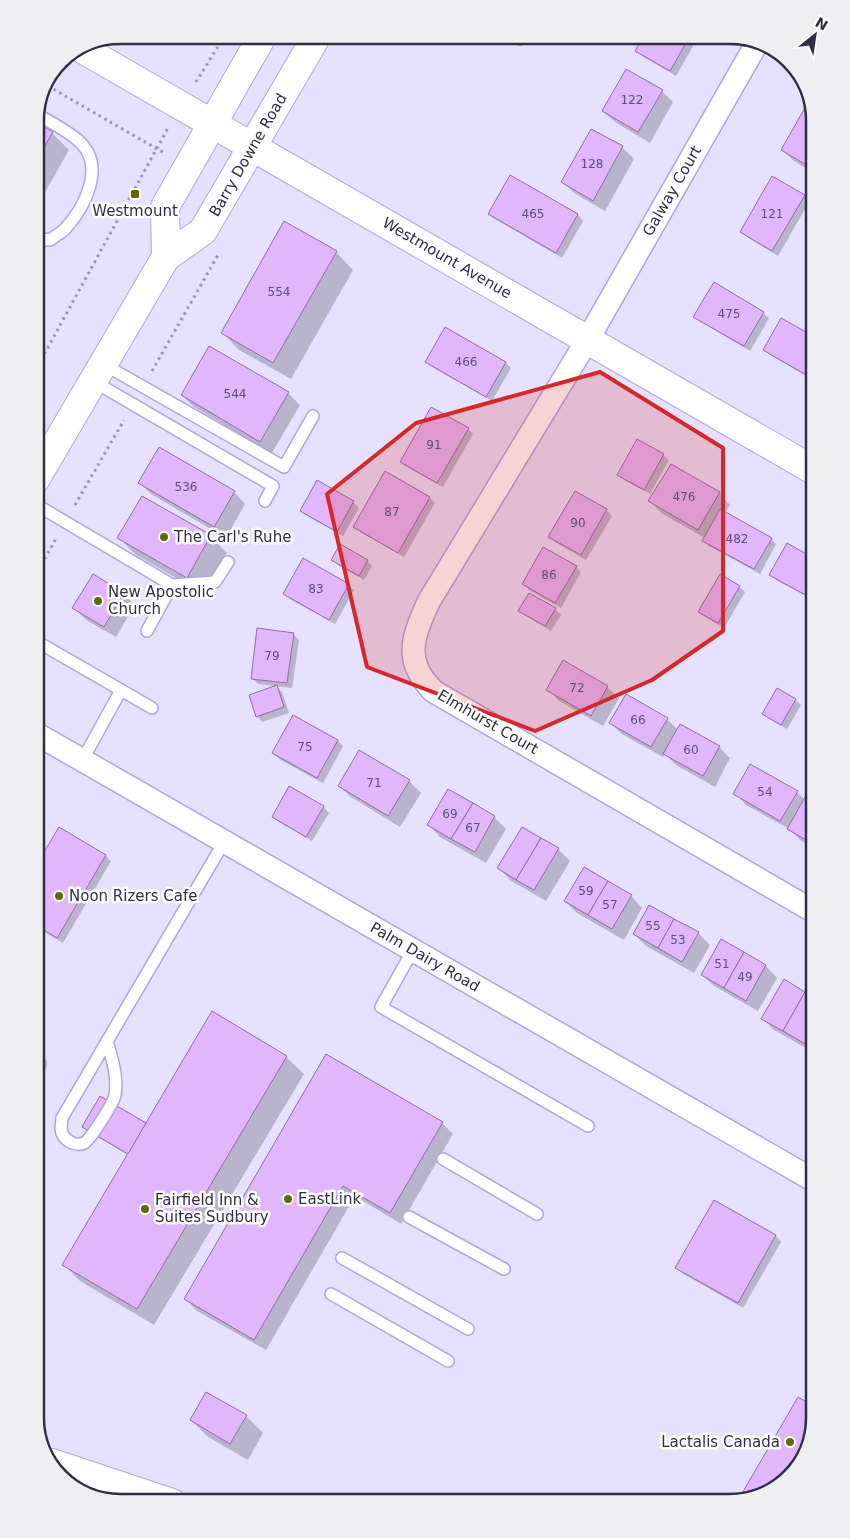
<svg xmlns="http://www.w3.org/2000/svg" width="850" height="1538" font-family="'DejaVu Sans',sans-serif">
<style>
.shadow{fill:#0003}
.building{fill:#e1b6fb;stroke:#916ba6}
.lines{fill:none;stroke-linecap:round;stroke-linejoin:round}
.service-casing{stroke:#b0a3e7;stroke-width:14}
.minor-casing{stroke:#b0a3e7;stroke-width:25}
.tertiary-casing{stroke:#b0a3e7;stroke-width:30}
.secondary-casing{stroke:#b0a3e7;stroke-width:30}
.primary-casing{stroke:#b0a3e7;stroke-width:30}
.path{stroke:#9a95b1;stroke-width:3;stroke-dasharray:2.5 4;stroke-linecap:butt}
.service{stroke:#fff;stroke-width:11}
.minor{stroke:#fff;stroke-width:22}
.tertiary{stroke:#fff;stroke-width:28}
.secondary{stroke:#fff;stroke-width:28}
.primary{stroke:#fff;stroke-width:28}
.marked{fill:#d62828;fill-opacity:0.2;stroke:#d62828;stroke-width:4;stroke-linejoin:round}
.poi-dot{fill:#636705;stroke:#fff;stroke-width:2}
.labels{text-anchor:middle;stroke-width:5;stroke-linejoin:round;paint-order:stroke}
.number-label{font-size:12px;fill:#5d4e74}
.street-label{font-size:15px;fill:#312c47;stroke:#fff}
.poi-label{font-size:15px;fill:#312c47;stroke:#fff;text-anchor:start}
.rim{fill:none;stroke:#312c47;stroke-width:2.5}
</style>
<rect width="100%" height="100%" fill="#e6e1fe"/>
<g class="shadow">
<polygon points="645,36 699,36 676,76 642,56 637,50"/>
<polygon points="662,91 673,102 650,143 615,122 603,111"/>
<polygon points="815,120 815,174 794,161 782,150"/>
<polygon points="35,124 52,133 69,150 44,194 35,188"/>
<polygon points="592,130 622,147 634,159 605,211 574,193 563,182"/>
<polygon points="511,177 578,215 583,221 562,258 495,219 490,214"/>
<polygon points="804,196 809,202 778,256 747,237 741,232"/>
<polygon points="336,252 353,270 291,379 239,350 222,332"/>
<polygon points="763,313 769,318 750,351 701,322 695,317"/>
<polygon points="815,339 815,381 770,355 764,350"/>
<polygon points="427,362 506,363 511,368 492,401 432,367"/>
<polygon points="288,393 300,405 272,453 194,407 182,395"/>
<polygon points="468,429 473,434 443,487 407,467 401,461"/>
<polygon points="663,455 669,460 650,494 624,480 618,474"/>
<polygon points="385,473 430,498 435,503 404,557 360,532 355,527"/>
<polygon points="317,482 353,502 359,508 343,536 307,516 301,511"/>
<polygon points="140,483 234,492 245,504 226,538 151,494"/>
<polygon points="719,493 730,505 725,513 771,539 776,544 760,574 709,546 704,540 705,538 661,513 650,501"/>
<polygon points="606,510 612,516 586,560 555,542 550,536"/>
<polygon points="210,536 227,553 204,594 136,555 119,538"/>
<polygon points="332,560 367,561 372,566 364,580 338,565"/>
<polygon points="815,561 815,601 776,580 771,574"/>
<polygon points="576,567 581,572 561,608 529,590 524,584"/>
<polygon points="348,585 354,590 335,624 290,599 284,594"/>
<polygon points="739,587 745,592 724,628 705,617 700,612"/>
<polygon points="123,594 135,605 116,637 86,620 74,608"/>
<polygon points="555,609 561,615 551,631 526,616 520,611"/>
<polygon points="293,634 299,640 292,688 258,684 252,678"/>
<polygon points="276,687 282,692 289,713 262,722 257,716"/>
<polygon points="607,687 619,698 603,726 559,701 548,689"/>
<polygon points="795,700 801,705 787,729 769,719 764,714"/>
<polygon points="294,717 338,741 343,746 323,783 279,759 274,753"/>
<polygon points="667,719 678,730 719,747 730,758 715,787 676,765 665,754 663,757 622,734 610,723"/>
<polygon points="409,781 421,793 400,827 351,797 339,786"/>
<polygon points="449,790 494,817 506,829 486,863 440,837 429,825"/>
<polygon points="797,792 805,800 815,804 815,849 800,840 791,830 746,805 735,793"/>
<polygon points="323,807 329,813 312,841 279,822 273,816"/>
<polygon points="59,828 106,856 111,861 63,943 35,926 35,869"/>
<polygon points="558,849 570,861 546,901 510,880 499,868"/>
<polygon points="631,896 642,908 624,940 577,913 565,901"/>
<polygon points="698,933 710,945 694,973 646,946 634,934"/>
<polygon points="721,941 766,966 777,978 758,1011 714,986 702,975"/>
<polygon points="815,998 815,1053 774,1030 763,1019"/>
<polygon points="327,1056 442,1123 453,1134 401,1224 355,1196 266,1350 197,1311 186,1299"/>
<polygon points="286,1057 304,1074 154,1325 80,1281 63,1264 128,1155 89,1132 83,1127 145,1124"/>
<polygon points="714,1202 776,1236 781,1242 743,1308 682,1273 677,1268"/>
<polygon points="246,1416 263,1433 248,1460 208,1437 191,1420"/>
</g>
<g class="building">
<polygon points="643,36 690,36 670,71 635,51"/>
<polygon points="626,69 663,90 638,132 602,111"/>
<polygon points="806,106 813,110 815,120 815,170 781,150"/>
<polygon points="35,122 53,132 35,163"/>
<polygon points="591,129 623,146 593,201 561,182"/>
<polygon points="510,175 578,214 556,253 488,214"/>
<polygon points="772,176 805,195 772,251 740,232"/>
<polygon points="284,221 337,251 273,363 221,333"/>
<polygon points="714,282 764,312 744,346 693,317"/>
<polygon points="781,318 815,337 815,380 763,350"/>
<polygon points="445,327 506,362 486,397 425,362"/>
<polygon points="209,346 289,392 260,442 181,395"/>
<polygon points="431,407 469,428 437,483 400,462"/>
<polygon points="637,439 664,454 644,490 617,475"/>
<polygon points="159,447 235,491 214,527 138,483"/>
<polygon points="671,464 720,492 698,530 648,501"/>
<polygon points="385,471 430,497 398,553 353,527"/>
<polygon points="317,480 354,501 337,532 300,511"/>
<polygon points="575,491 607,509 581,555 548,537"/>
<polygon points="142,496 211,535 187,578 117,538"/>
<polygon points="720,509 772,538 754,569 702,541"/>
<polygon points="787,543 815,559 815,595 813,599 769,575"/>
<polygon points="340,544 368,560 359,576 331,560"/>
<polygon points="543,547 577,566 555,603 522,584"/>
<polygon points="303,558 349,584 329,620 283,594"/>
<polygon points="93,574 124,593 104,627 72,608"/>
<polygon points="720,574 740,586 718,623 698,612"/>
<polygon points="529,593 556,608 545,626 518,611"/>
<polygon points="257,628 294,633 287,683 251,679"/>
<polygon points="563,660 608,686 591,716 546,690"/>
<polygon points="277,685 284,707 256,717 249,695"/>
<polygon points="777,688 796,699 781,725 762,714"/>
<polygon points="626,694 668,718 651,747 609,723"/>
<polygon points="293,715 338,740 317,778 272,753"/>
<polygon points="680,724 720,746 703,776 663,754"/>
<polygon points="359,750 410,780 388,816 338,786"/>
<polygon points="750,764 798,791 780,821 733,794"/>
<polygon points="289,786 324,806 306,837 272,817"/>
<polygon points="448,789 473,803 451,839 427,825"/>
<polygon points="805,797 815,803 815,845 787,829"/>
<polygon points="473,803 495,816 475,852 451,839"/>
<polygon points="59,827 106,855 57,938 35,925 35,867"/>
<polygon points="522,827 541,838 516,880 497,868"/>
<polygon points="541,838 559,848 534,890 516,880"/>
<polygon points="584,867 608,881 588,915 564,901"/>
<polygon points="608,881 632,895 612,929 588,915"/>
<polygon points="649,905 674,919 658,948 633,934"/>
<polygon points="674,919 699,932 682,962 658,948"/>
<polygon points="721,939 744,952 724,988 701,975"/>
<polygon points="744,952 766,965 746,1001 724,988"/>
<polygon points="784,979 805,992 783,1031 761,1019"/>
<polygon points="805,992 815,997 815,1031 807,1045 783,1031"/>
<polygon points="212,1011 287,1056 137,1309 62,1265"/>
<polygon points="326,1054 443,1122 390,1213 343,1186 254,1340 184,1299"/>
<polygon points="100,1096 146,1123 128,1154 82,1127"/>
<polygon points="714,1200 776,1235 738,1303 675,1268"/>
<polygon points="206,1392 247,1415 230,1444 190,1420"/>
<polygon points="798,1397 815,1407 815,1418 801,1465 763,1496 737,1502"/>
</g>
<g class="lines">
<defs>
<g id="service">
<polyline points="520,39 521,37"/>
<path d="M35 238 50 240C55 236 61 233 65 229 85 207 105 168 81 143 71 133 49 121 36 114"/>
<polyline points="103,364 284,467 313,416"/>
<polyline points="93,381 273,486 265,501"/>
<polyline points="35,504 172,585 215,582 228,562"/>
<polyline points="147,631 172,585"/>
<polyline points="36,641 121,690 82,761"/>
<polyline points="121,690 152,708"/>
<polyline points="413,950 381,1007 588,1126"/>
<path d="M107 1041C112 1059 118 1076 115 1095 114 1102 91 1139 84 1143 75 1147 62 1140 61 1129 61 1126 62 1121 62 1118L224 842"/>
<polyline points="35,1073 40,1064 35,1055"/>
<polyline points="443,1159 537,1214"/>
<polyline points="409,1217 504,1269"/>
<polyline points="342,1258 468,1329"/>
<polyline points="331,1294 448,1361"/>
</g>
<g id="minor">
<path d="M757 43 588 339 429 601C419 623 406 648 419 672 422 679 428 685 433 691L815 912"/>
<polyline points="35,733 815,1181"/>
</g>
<polyline id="tertiary" points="79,47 815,471"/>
<g id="secondary">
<polyline points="166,257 165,207 260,40"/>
<polyline points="35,480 166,257 203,231 315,39"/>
</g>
<polyline id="primary" points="52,1463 172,1503"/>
</defs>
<use href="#service" class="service-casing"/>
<use href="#minor" class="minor-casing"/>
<use href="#tertiary" class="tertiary-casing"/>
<use href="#secondary" class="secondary-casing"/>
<use href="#primary" class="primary-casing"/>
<g class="path">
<polyline points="196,82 222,40"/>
<polyline points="48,86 166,154"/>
<polyline points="35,371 168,128"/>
<polyline points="152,371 218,255"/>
<polyline points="75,505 124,420"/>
<polyline points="35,576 57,537"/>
<polyline points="197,1498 211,1503"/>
</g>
<use href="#service" class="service"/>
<use href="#minor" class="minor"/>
<use href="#tertiary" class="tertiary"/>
<use href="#secondary" class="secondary"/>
<use href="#primary" class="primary"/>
</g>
<path class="marked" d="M600 372 723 448V631L652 680 535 731 367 667 327 494 416 423Z"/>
<g class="poi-dot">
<rect x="130" y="189" width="10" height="10" rx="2.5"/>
<circle cx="164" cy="537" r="5"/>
<circle cx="98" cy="601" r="5"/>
<circle cx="59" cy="896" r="5"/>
<circle cx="288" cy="1199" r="5"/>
<circle cx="145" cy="1209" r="5"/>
<circle cx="790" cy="1442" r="5"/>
</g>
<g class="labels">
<g class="number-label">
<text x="632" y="104">122</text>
<text x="592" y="168">128</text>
<text x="533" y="218">465</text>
<text x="772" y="218">121</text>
<text x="279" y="296">554</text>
<text x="729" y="318">475</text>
<text x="466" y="366">466</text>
<text x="235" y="398">544</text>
<text x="434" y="449">91</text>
<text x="186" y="491">536</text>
<text x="684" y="501">476</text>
<text x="392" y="516">87</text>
<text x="578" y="527">90</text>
<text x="737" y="543">482</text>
<text x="549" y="579">86</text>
<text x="316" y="593">83</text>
<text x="272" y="660">79</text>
<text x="577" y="692">72</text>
<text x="638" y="724">66</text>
<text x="305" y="751">75</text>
<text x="691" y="754">60</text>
<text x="374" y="787">71</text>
<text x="765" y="796">54</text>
<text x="450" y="818">69</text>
<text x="473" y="832">67</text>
<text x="586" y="895">59</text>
<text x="610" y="909">57</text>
<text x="653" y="930">55</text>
<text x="678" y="944">53</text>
<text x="722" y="968">51</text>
<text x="745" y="981">49</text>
</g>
<g class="street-label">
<text transform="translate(248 155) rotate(-60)" y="5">Barry Downe Road</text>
<text transform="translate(672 191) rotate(-60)" y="5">Galway Court</text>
<text transform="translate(447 258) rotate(30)" y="5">Westmount Avenue</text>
<text transform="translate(488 722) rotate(30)" y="5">Elmhurst Court</text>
<text transform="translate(425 957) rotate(30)" y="5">Palm Dairy Road</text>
</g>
<g class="poi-label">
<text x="135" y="216" text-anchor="middle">Westmount</text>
<text x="174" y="542">The Carl's Ruhe</text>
<text x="108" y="597">New Apostolic<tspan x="108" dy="17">Church</tspan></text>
<text x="69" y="901">Noon Rizers Cafe</text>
<text x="298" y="1204">EastLink</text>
<text x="155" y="1205">Fairfield Inn &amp;<tspan x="155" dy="17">Suites Sudbury</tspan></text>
<text x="780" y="1447" text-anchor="end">Lactalis Canada</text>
</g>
</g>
<path d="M0 0H850V1538H0ZM120 44H730A76 76 0 0 1 806 120V1418A76 76 0 0 1 730 1494H120A76 76 0 0 1 44 1418V120A76 76 0 0 1 120 44Z" fill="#efeef0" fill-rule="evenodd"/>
<path class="rim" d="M120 44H730A76 76 0 0 1 806 120V1418A76 76 0 0 1 730 1494H120A76 76 0 0 1 44 1418V120A76 76 0 0 1 120 44Z"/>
<g transform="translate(815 35) rotate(30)" stroke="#ffffff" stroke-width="4" paint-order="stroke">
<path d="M0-4L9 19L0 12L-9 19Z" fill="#312c47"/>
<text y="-8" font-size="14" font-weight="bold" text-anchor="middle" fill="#312c47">N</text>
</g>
</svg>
